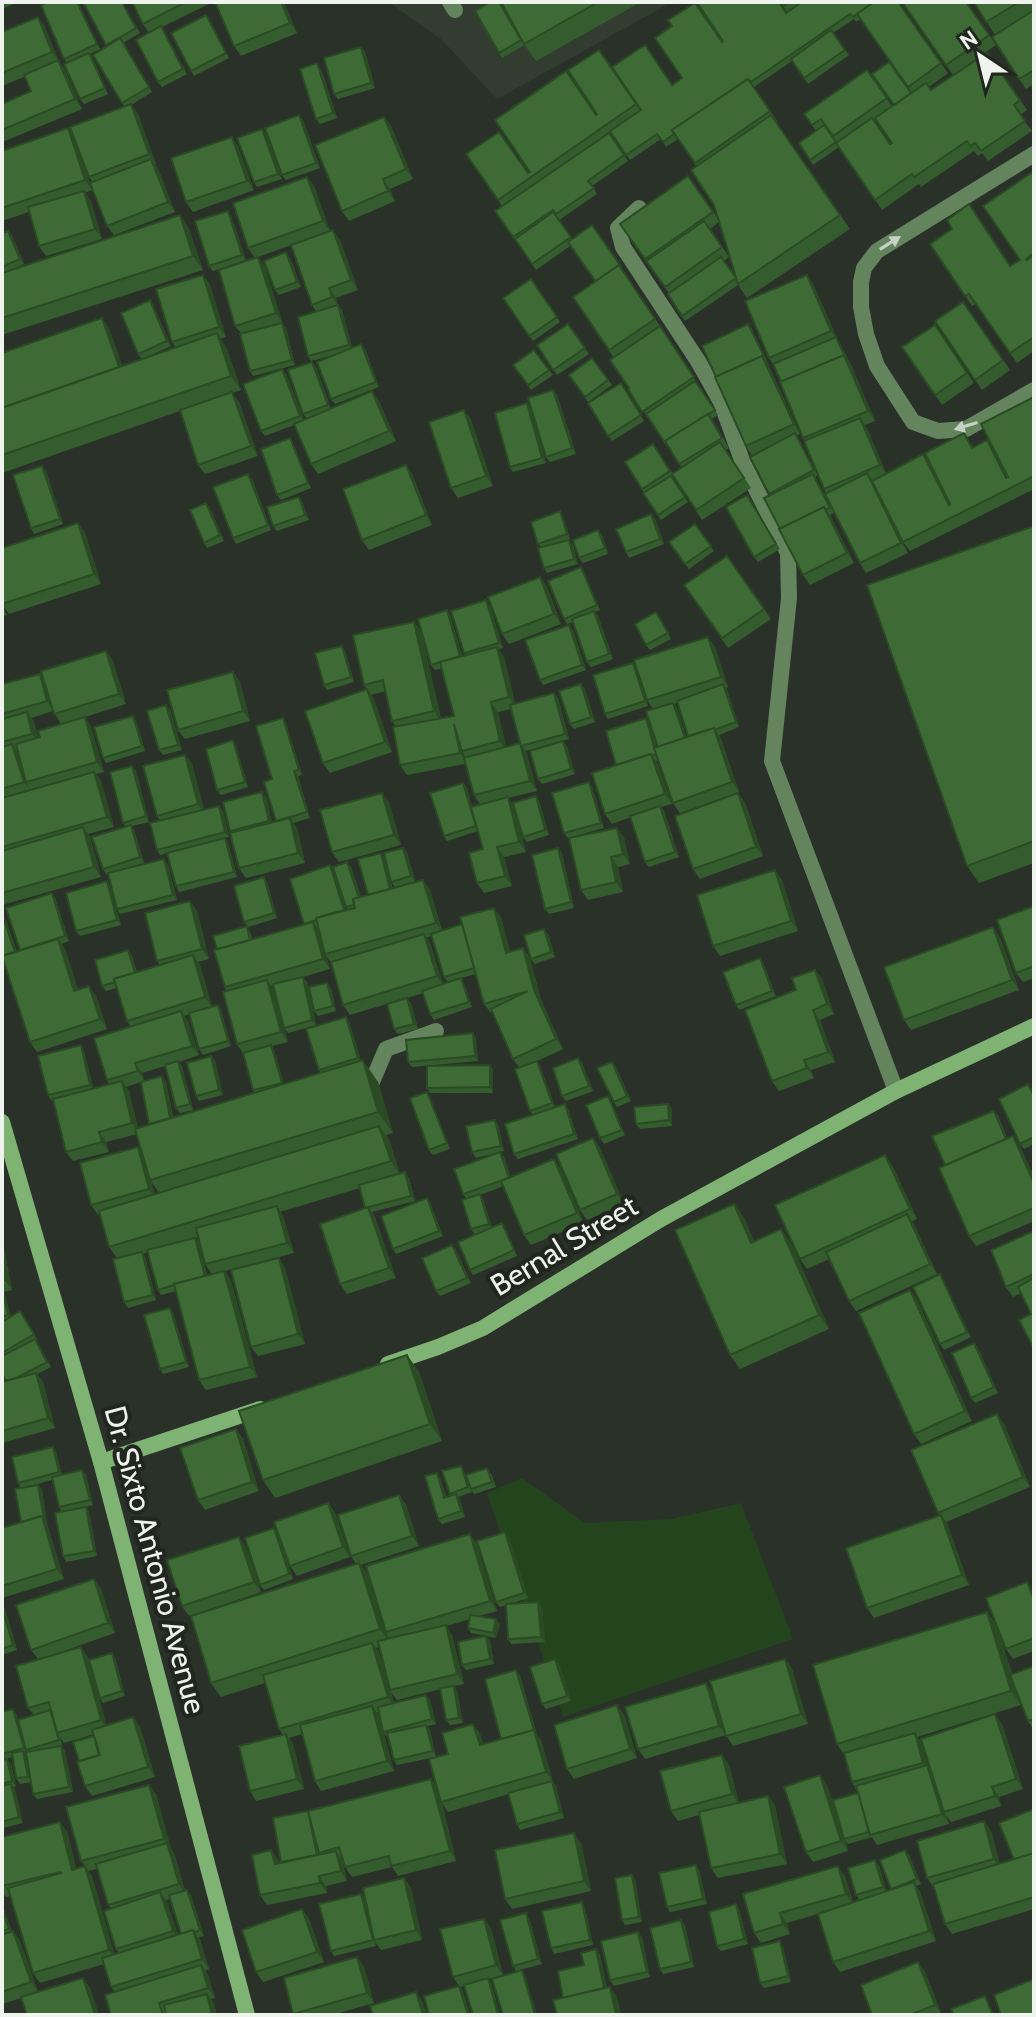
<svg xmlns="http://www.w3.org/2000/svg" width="1036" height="2017" font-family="Cabin,sans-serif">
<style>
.built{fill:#323c30}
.green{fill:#24441d}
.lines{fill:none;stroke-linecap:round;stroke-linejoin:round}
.lane{stroke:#63845c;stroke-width:16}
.street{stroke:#63845c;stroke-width:16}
.secondary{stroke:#7fb373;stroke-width:16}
.wall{fill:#355c2e;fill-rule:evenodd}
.shaded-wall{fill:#2b4b25}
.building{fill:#3e6b35;stroke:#2b4b25;stroke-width:2}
.oneway{fill:#c6d2c3}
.labels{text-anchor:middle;stroke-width:8;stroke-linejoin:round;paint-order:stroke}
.street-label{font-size:30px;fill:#f0f4ef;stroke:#21271f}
</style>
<rect width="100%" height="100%" fill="#2a3129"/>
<polygon class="built" points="380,2 672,2 497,99 442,40 393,5"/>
<polygon class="green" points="522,1478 585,1523 671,1519 741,1503 793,1639 563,1717 487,1493"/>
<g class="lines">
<g class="lane">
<polyline points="450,2 455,10"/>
<polyline points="372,1082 386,1049 436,1031"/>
</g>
<g class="street">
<polyline points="1034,154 877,251 864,268 861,282 861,307 866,334 877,366 913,422 938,431 966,429 1034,390"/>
<polyline points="639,208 618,228 623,247 698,361 721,402 743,463 788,553 789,598 772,761 896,1091"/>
</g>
<g class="secondary">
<polyline points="2,1122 101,1462 247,2015"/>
<polyline points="388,1364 438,1347 483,1328 661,1219 896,1091 1034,1026"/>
<polyline points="101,1462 260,1409"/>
</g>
</g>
<g class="wall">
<polygon points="2,2 18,2 2,9"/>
<polygon points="78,2 100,49 90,54 108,94 84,104 80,99 67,63 64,59"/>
<polygon points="83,2 122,2 140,33 123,43 152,92 131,105 138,114 156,164 155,165 158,169 175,212 114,235 107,226 93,182 89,177 78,147 92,190 85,193 91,201 102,239 46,256 39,246 29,212 2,221 2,151 74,137 124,106 93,55 107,46"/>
<polygon points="132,2 213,2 162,27 187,74 162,87 158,82 149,33 143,24"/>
<polygon points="284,2 297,33 241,56 234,46"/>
<polygon points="500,2 525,45 502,58 499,53"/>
<polygon points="501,2 641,2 536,61 524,44"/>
<path d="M780 2H898L948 73 929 87 931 90 987 53 1027 110 1020 115 1032 131 988 161 982 153 978 156 974 151 921 187 919 184 882 210 839 147 813 165 799 143 816 131 804 114 867 70 892 106 912 93 861 19 856 22 854 19 833 33 849 55 808 84 792 61 754 87 777 121 776 122 850 229 747 298 738 285 685 321 668 294 669 293 620 224 688 176 719 220 714 205 696 166 678 139 666 147 661 139 630 160 613 135 611 136 628 161 592 186 597 194 559 220 556 216 572 239 592 225 662 329 718 415 712 419 729 448 726 450 751 488 702 520 674 477 672 478 688 502 661 520 625 462 653 444 673 474 682 468 628 389 629 388 614 358 573 297 596 282 570 246 536 270 495 211 502 206 466 154 528 173 597 114 599 50 640 110 682 78 722 42 787 12ZM876 120 892 143 890 144 874 122ZM719 222 736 277 724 261 729 257 710 229Z"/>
<polygon points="902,2 966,2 996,45 953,75"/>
<polygon points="974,2 1034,2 1034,84 1026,89 1019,79 995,35"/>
<polygon points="38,17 45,27 58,60 65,70 82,109 5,141 2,137 2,104 31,91 24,77 2,86 2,32"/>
<polygon points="210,20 229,58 194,76 191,71"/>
<polygon points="361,47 365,52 375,88 338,99 334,94"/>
<polygon points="321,69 337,118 320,124 316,119"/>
<polygon points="384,117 391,126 413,179 390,189 395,201 349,221 342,211"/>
<polygon points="303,120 320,168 286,180 282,175"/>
<polygon points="262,129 266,134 282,179 257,187 254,182"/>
<polygon points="232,137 238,147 254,190 193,212 186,202"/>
<polygon points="1034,171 1034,351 1017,363 976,304 972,306 930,244 1011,266 1020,260"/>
<polygon points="307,177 314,186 330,231 340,240 358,290 336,298 338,305 342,310 352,348 361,344 365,349 379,387 335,404 331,399 334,355 311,361 308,356 316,311 312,305 291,245 258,257 265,267 282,323 286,328 295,365 253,376 250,371 241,333 235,326 255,258 248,248"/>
<polygon points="228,211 231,216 246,260 213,271 209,266"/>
<polygon points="180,215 189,229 203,270 2,335 2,233 8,231 12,236 24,264 11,270"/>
<polygon points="290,258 301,287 279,295 275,290"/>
<polygon points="203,275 210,285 226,337 220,339 226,347 241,390 232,393 239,402 258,456 205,474 198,465 180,411 2,473 2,353 109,328 122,366 142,359 138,354 153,305 171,346 142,359 176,347 172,342"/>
<polygon points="531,279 560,322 533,341 503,298"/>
<polygon points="813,284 837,338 851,365 875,421 865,425 886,473 923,454 930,464 971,443 973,447 987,440 994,450 1034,397 1034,489 910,551 903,542 881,499 908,553 866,573 860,563 824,489 773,364 769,358"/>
<polygon points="963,302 1010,370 982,390 935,321"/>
<polygon points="568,324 589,354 557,375 537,345"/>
<polygon points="748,324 752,329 800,434 796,436 818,475 815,477 834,513 830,515 854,563 810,585 803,575 770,495 750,457 752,456 746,446"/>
<polygon points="935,325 974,383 942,405 902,347"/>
<polygon points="534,350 553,375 531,390 513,365"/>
<polygon points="592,358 612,385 588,402 569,375"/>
<polygon points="312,362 316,367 331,409 372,391 379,401 396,441 318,474 311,464 294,425 265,436 261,431 286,374 304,420 307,419 303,414"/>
<polygon points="621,383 644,421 612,441 588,403"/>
<polygon points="553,390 557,395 576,454 550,462 546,457"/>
<polygon points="527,403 531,408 546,463 513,472 510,467"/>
<polygon points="464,410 471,420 493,486 458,498 451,488"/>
<polygon points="290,438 293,443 311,488 281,500 277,495"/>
<polygon points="42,466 46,471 63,524 34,534 31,528"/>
<polygon points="412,474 432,525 369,550 362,540"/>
<polygon points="252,479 271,530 236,544 233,538"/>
<polygon points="747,495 780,549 758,562 754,557"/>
<polygon points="302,502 309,520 277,531 273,526"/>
<polygon points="206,503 210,508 224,541 207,548 204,543"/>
<polygon points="560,511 563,517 570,539 569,540 573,545 578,564 547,573 544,568 541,547 538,544"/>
<polygon points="651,514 655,519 664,544 629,558 626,552"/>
<polygon points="78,523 85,533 101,584 9,614 3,606 7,615 2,617 2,548"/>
<polygon points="695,524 714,551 689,569 669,542"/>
<polygon points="1034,526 1034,863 979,883 967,866"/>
<polygon points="598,530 602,535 608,554 583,563 579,558"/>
<polygon points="727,556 771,619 728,648 684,585"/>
<polygon points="581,567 584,572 600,610 595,612 598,616 613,659 591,667 587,662 573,622 567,624 564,619"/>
<polygon points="540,577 547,587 561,624 509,644 502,634"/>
<path d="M490 606 503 648 498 649 504 657 515 703 554 693 558 698 569 739 525 751 537 791 508 798 514 807 526 852 504 857 512 886 484 893 477 883 483 849 478 831 447 841 444 836 463 783 467 788 472 807 480 804 474 795 465 764 407 775 400 765 396 727 392 721 386 691 371 695 374 699 392 752 330 773 323 763 367 689 364 685 414 622 421 631 441 719 454 716 442 668 435 670 431 665 450 615 462 656 465 655 464 653ZM511 709 520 743 506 747 498 712Z"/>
<polygon points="660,617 671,639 650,650 646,645"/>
<polygon points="573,630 586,670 543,685 540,680"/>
<polygon points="342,646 345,651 354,682 327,690 324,685"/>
<path d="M715 647 728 687 726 688 739 727 719 735 739 792 680 813 673 803 658 760 656 761 672 804 661 807 664 811 679 857 649 867 645 862 631 817 612 824 605 814 616 765 649 723 657 747H658L653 709 647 700ZM677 703 688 736 686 737 677 708 674 704Z"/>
<path d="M106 651 113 661 126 704 85 717 91 727 104 772 96 774 101 781 114 827 88 834 90 837 101 877 2 905V684L44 679ZM53 711 61 724 38 737 34 722 31 718Z"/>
<polygon points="637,668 648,706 608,719 605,714"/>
<polygon points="233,672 240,682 250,721 185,739 178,730"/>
<polygon points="585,689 595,722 574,729 570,724"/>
<polygon points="166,705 170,710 182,750 163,755 159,750"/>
<polygon points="133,716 136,721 145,751 106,763 103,758"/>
<polygon points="286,723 302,775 298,776 310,818 293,823 297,828 305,863 246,878 239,868 230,831 266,797 272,822 276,821 272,779"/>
<polygon points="563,741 567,747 575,774 542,784 538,779"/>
<polygon points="236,746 248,787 221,795 217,790"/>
<polygon points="185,755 192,764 204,810 223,811 229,837 225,838 228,843 237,877 179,892 176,886 167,853 160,855 157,850 161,821 157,816"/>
<polygon points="132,766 136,771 149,822 132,826 134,830 144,863 115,871 168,865 177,900 120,914 117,909 108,873 106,874 103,869 126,827 123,823"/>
<polygon points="589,782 592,787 604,828 568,838 564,833"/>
<polygon points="738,793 745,803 763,856 700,879 693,869"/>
<polygon points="536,796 539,801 549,835 527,842 523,837"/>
<polygon points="389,802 401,845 339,862 332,852"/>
<polygon points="617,828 624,838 630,864 618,867 623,892 588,900 581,890"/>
<polygon points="558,848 562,853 574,908 549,914 545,909"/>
<path d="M381 853 385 858 393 889 423 880 430 890 442 930 501 917 510 952 523 948 530 958 541 1000 563 1049 537 1061 540 1066 555 1107 568 1109 578 1139 518 1159 514 1154 533 1115 530 1111 519 1067 513 1059 492 1013H491L484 1004 476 974 461 978 464 983 472 1007 434 1020 430 1014 423 993 350 1015 343 1005 331 962 326 956 330 969 303 977 307 982 316 1025 288 1033 284 1028 288 1042 272 1046 274 1050 284 1084 321 1073 319 1070 349 1022 361 1061 378 1082 393 1133 386 1135 389 1140 400 1174 409 1178 415 1201 372 1212 375 1217 396 1278 347 1294 340 1284 365 1208 360 1188 280 1212 283 1216 294 1253 225 1271 231 1281 257 1377 206 1390 199 1380 176 1291 161 1295 158 1290 148 1252 143 1254 145 1257 156 1300 128 1308 124 1302 117 1258 109 1247 100 1214 98 1215 91 1205 138 1147 143 1154 137 1134 106 1142 109 1152 73 1161 66 1152 53 1100H51L48 1095 84 1051 93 1088 109 1084 107 1080 131 1027 127 1021 117 988 106 991 102 986 128 950 132 956 137 972 160 965 157 961 190 901 197 911 209 959 198 962 200 965 212 1006 218 1005 221 1010 231 1046 203 1055 199 1049 190 1014 184 1016 188 1021 199 1055 179 1062 182 1066 193 1110 180 1113 176 1108 165 1066 142 1073 144 1081 162 1076 166 1082 173 1117 255 1093 243 1053 237 1044 217 949 247 926 250 932 252 939 304 924 334 871 346 910H348L346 907 351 867 361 897 368 895ZM431 936 444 977 448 982 443 984 430 943 426 938ZM274 985 284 1026 274 990 271 986ZM141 1082 150 1124 138 1128 129 1091 126 1087ZM151 1181 159 1193 155 1194ZM198 1237 205 1264 212 1274 207 1275 199 1243 195 1238Z"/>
<polygon points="407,853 415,881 395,887 391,882"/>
<polygon points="264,877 267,882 277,918 248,927 244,922"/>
<polygon points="782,880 798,931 720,956 713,946"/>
<polygon points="110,886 121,925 80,936 76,931"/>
<polygon points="52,893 55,898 69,941 61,944 65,949 78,990 96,996 107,1029 37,1052 30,1042 4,962 2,963 2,913 5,918 17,952 20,950"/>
<polygon points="1034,906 1034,978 1023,982 1016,973"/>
<polygon points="548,934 555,957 535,964 531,959"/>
<polygon points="1000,937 1019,990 911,1030 904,1020"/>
<polygon points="763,963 776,996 739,1010 736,1005"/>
<polygon points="815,970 822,979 834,1014 820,1020 835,1062 811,1070 814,1078 779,1091 772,1081 796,990"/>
<polygon points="331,988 336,1011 318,1016 314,1011"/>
<polygon points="411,1003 418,1029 398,1034 394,1029"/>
<polygon points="473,1033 476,1039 478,1061 412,1067 408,1062"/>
<polygon points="211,1056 215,1061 223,1095 199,1101 196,1096"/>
<polygon points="578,1058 582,1063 593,1091 566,1101 562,1096"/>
<polygon points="490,1065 493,1070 493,1093 430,1093 427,1088"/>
<polygon points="616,1067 631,1101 617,1107 614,1102"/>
<polygon points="1028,1084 1034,1093 1034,1144 1024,1149 1020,1144"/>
<polygon points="427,1092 430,1097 450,1149 433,1155 429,1150"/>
<polygon points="611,1102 625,1135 604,1144 600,1138"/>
<polygon points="668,1104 672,1109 672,1126 640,1129 636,1124"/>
<polygon points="994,1111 998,1116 1007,1138 1020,1146 1034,1177 1034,1221 976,1246 969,1236 945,1166"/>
<polygon points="495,1120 498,1125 504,1151 476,1158 472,1152"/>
<polygon points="593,1138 600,1148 624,1204 587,1220 580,1210"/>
<polygon points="500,1152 504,1157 510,1177 554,1159 584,1223 531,1245 524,1235 504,1186 480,1195 483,1199 492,1228 505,1228 517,1256 473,1275 470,1270 475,1235 471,1229 466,1198 463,1194"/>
<polygon points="892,1165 917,1219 912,1221 937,1274 856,1311 849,1301 829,1259 807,1269 800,1259"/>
<polygon points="430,1203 443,1236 396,1254 393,1249"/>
<polygon points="734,1204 744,1218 754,1241 791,1243 829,1329 740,1369 730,1355"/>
<polygon points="1034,1231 1034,1349 1031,1314 1021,1293 1013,1297 1006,1287"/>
<polygon points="452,1245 456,1250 471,1283 440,1296 436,1291"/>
<polygon points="2,1247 4,1249 12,1290 4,1292 11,1317 20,1311 37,1339 36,1340 51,1367 37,1374 43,1382 55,1428 2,1443 2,1382 6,1381 2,1354"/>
<polygon points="285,1268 305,1344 258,1356 251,1347"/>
<polygon points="940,1274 971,1337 944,1350 940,1344"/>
<polygon points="910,1290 917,1300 972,1421 921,1444 914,1434"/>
<polygon points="170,1308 173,1313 189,1367 163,1374 160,1369"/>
<polygon points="974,1343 978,1348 998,1393 975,1403 971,1398"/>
<polygon points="407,1355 419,1372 442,1441 275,1498 263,1480"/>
<polygon points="1004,1424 1030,1487 946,1522 969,1585 874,1618 867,1608 939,1515 938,1513"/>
<polygon points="236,1429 243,1439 259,1491 205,1510 198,1500"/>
<polygon points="56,1452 62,1475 82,1470 86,1475 93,1505 83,1508 86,1507 89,1512 97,1556 66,1562 63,1556 62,1512 59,1507 52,1480 23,1488 38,1485 42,1490 47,1524 64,1579 2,1598 2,1528 21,1522 21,1488 18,1483"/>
<polygon points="461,1466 466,1475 491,1473 496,1487 474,1494 471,1489 466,1477 472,1492 458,1497 465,1517 442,1524 438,1519 440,1478 446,1497 451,1495 450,1494"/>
<path d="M399 1495 406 1505 419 1546 361 1565 369 1577 470 1534 497 1611 479 1616 500 1624 496 1638 471 1633 468 1628 470 1619 446 1626 452 1635 464 1684 454 1686 457 1691 463 1723 450 1725 446 1720 441 1689 397 1700 391 1692 394 1703 426 1695 430 1700 436 1724 427 1726 430 1730 436 1757 397 1765 394 1760 388 1737 383 1732 379 1712H377L379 1716 394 1771 321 1791 315 1781 302 1734 289 1738 293 1744 304 1789 256 1801 250 1791 283 1735 279 1729 265 1683 221 1697 211 1683 356 1564 351 1556ZM379 1647 387 1679 379 1652 376 1648Z"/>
<polygon points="328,1503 335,1513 350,1557 297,1576 290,1566 280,1539 293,1579 264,1590 260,1585 277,1532"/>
<polygon points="509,1537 528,1598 510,1604 542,1607 545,1642 511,1644 508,1639 506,1605 500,1607 496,1602"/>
<polygon points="246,1547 261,1592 189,1616 182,1606"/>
<polygon points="94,1579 101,1589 115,1633 44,1658 88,1657 106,1726 133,1717 140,1727 155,1777 92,1796 85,1786 79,1761 95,1736 94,1734 64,1743 60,1737 62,1745 61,1746 65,1751 73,1792 37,1799 33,1794 31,1782 20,1784 16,1778 12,1757 2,1760 2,1712 13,1709 16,1714 18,1720 34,1715 28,1708 38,1659 31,1650"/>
<polygon points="1034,1592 1034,1651 1013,1659 1006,1649"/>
<polygon points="2,1606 5,1609 17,1650 2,1655"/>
<polygon points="987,1612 997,1626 1012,1674 1034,1666 1034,1730 1028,1721 1018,1695 1021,1705 917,1737 922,1743 927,1765 931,1770 1002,1724 1023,1789 999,1797 1001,1806 951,1822 946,1815 949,1824 877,1845 872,1837 848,1844 845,1840 848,1851 813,1862 806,1852 827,1785 841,1827 858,1793 852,1782 845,1756 837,1744"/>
<polygon points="486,1636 490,1641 494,1664 466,1670 462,1665"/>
<polygon points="115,1658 125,1696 103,1703 100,1698"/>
<polygon points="555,1659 559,1664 571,1701 546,1709 542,1704"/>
<polygon points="785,1659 792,1669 808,1724 733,1746 726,1735 645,1759 638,1749 713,1692"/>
<polygon points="520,1676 537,1735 541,1740 553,1782 556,1786 564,1818 520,1830 517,1824 509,1794 448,1812 442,1803 456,1861 398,1876 392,1867 352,1877 345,1867 342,1858 341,1858 347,1881 326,1886 327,1893 267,1905 260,1895 278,1860 279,1863 281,1862 309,1811 431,1779 437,1788 448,1754 473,1724 480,1734 483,1744 501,1739"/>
<polygon points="624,1714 637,1758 574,1779 567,1769"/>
<polygon points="7,1759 11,1764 16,1786 14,1787 23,1823 2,1828 2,1760"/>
<polygon points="729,1765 739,1803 768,1796 775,1806 787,1864 718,1878 711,1868 699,1815 678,1821 671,1811"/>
<path d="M156 1794 171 1849 174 1853 185 1890 191 1895 204 1936 199 1937 209 1969 205 1971 208 1975 215 1998 211 1999 214 2004 217 2015H111L115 1992 111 1987 104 1964 40 1983 33 1973 11 1896 6 1897 2 1892V1837L67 1831 76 1868 85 1866 81 1861ZM98 1869 108 1905 111 1908 116 1949 119 1953 114 1954 92 1876 88 1871ZM170 1899 181 1934 178 1935 166 1900Z"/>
<polygon points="1034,1809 1034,1909 952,1934 945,1924 934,1888 927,1878 984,1821 991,1831 1000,1864 1014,1860"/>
<polygon points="581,1843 591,1891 512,1909 505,1899"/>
<polygon points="905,1850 909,1855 921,1884 916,1886 920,1892 936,1941 840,1972 833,1962 818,1914 787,1923 790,1934 761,1943 754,1933 743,1894 845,1876 853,1902 860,1900 856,1895 879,1865 886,1891 892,1889"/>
<polygon points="699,1870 707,1904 670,1912 667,1907"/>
<polygon points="404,1878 411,1888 422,1940 381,1950 375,1942 376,1946 334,1956 331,1951 361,1894 365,1899"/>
<polygon points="635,1880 642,1922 625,1925 622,1920"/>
<polygon points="582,1902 585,1908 593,1945 554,1954 551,1948"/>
<polygon points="2,1904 12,1932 13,1931 20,1941 38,1992 83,1978 90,1988 99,2015 27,2015 21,1998 2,2004"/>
<polygon points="736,1904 739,1909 748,1944 721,1951 717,1946"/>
<polygon points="302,1909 309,1919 324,1962 263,1982 256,1972"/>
<polygon points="529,1918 542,1964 516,1971 513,1966"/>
<polygon points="685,1925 694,1967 663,1974 660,1969"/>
<polygon points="491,1928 503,1975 488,1979 491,1983 500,2015 473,2015 465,1986 460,1987 463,1991 424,1996 459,1986 453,1977"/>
<polygon points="642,1937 650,1977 614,1986 610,1980"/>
<polygon points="783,1946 791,1982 764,1988 760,1983"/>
<polygon points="357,1957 364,1967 374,2003 332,2015 294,2015 293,2014"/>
<polygon points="918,1962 925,1972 942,2015 952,2015 872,2015"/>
</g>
<g class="shaded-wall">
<polygon points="77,2 78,2 100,49 97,44"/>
<polygon points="281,2 284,2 297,33 290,23"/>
<polygon points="38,17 45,27 59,62 52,52"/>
<polygon points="361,47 365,52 375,88 371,83"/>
<polygon points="89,53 93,58 108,94 105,88"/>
<polygon points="58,60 65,70 82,109 75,99"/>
<polygon points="317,63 321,69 337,118 333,113"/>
<polygon points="131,104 138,114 156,164 149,154"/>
<polygon points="299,115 303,120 320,168 316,163"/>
<polygon points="384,117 391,126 413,179 406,169"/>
<polygon points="68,128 75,138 92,190 85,180"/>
<polygon points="262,129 266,134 282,179 278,174"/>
<polygon points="232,137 238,147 254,190 247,181"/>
<polygon points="151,159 158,169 175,212 168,202"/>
<polygon points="307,177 314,186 330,231 323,221"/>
<polygon points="383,179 390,189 395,201 388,191"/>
<polygon points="84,191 91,201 102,239 95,229"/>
<polygon points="228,211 231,216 246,260 242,255"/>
<polygon points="180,215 189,229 203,270 193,256"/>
<polygon points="333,230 340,240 358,290 351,280"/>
<polygon points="8,231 12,236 24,264 20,259"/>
<polygon points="286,252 290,258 301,287 297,282"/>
<polygon points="258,257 265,267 283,323 276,313"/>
<polygon points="203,275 210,285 226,337 219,327"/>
<polygon points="807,275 813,284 837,338 851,365 875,421 868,411 837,340 831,331"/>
<polygon points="329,288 336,298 339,307 332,297"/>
<polygon points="150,300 153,305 171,346 167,341"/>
<polygon points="338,305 342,310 352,350 349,345"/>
<polygon points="102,318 109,328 126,377 119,367"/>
<polygon points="282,323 286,328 295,365 292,360"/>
<polygon points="217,333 226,347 241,390 231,376"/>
<polygon points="361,344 365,349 379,387 376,382"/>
<polygon points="762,356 769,366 800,434 794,424"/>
<polygon points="312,362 316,367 331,410 328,405"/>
<polygon points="282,369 286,374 304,421 300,416"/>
<polygon points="553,390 557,395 576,454 572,448"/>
<polygon points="372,391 379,401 396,441 389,431"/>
<polygon points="232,392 239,402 258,456 251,446"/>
<polygon points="527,403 531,408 546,463 542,458"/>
<polygon points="464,410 471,420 493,486 486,476"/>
<polygon points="860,418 867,428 887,474 880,465"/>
<polygon points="290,438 293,443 311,488 308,483"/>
<polygon points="923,454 930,464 956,515 949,505"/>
<polygon points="406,465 412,474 432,525 426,515"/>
<polygon points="42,466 46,471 63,524 60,519"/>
<polygon points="867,473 873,483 908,553 901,543"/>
<polygon points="248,474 252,479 271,530 268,525"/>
<polygon points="299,497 302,502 309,520 305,515"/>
<polygon points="206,503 210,508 224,541 220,535"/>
<polygon points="824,507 831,517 854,563 847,553"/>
<polygon points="560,511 563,517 570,539 567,534"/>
<polygon points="651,514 655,519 664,544 660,539"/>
<polygon points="78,523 85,533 101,584 94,574"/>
<polygon points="598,530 602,535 608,554 605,548"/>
<polygon points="569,540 573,545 578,564 574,559"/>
<polygon points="581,567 584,572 600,610 597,605"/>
<polygon points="540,577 547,587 561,624 554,614"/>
<polygon points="486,600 490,606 503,648 499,643"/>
<polygon points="447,610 450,615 464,661 460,656"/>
<polygon points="594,611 598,616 613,659 609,654"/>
<polygon points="414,622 421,631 441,721 434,711"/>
<polygon points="569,625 573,630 586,670 582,665"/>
<polygon points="708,637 715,647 728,687 721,677"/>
<polygon points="342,646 345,651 354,682 351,677"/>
<polygon points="497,647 504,657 516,707 509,697"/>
<polygon points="106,651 113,661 126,704 119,694"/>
<polygon points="633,663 637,668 648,706 645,701"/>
<polygon points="233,672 240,682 250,721 243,711"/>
<polygon points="40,674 46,684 54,711 47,701"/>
<polygon points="581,684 585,689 595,722 591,717"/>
<polygon points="723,684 727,690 739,727 736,722"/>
<polygon points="367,689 374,699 392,752 385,742"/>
<polygon points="554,693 558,698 569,739 565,734"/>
<polygon points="491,702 498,712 507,751 500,741"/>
<polygon points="673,703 677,708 689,746 686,741"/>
<polygon points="166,705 170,710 182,750 178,745"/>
<polygon points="27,712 34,722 39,744 32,734"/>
<polygon points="133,716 136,721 145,751 142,746"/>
<polygon points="85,717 91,727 104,772 97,762"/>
<polygon points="283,718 286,723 302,775 299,770"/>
<polygon points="646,718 649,723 660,759 657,754"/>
<polygon points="454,724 462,751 465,755 466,763 460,753"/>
<polygon points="714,728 721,738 739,792 732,782"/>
<polygon points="233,740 236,746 248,787 245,782"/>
<polygon points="563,741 567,747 575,774 571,769"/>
<polygon points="520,743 527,753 537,791 530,781"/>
<polygon points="12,744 19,754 26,782 31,791 24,782"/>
<polygon points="651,754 658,764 672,804 665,794"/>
<polygon points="185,755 192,764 205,814 198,804"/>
<polygon points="132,766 136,771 149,822 146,816"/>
<polygon points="294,771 298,776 310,818 307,812"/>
<polygon points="94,772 101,781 114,827 107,817"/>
<polygon points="589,782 592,787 604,828 601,823"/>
<polygon points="463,783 467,788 479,831 476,826"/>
<polygon points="262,792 266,797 273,826 269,821"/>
<polygon points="382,793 389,802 401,845 394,835"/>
<polygon points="738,793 745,803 763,856 756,847"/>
<polygon points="536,796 539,801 549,835 545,830"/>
<polygon points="508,797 514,807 526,852 519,842"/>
<polygon points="219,806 223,811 229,837 225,832"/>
<polygon points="660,806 664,811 679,857 675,852"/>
<polygon points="290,818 297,828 305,863 298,853"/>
<polygon points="131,825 134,830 144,863 140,857"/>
<polygon points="83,827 90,837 101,877 94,867"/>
<polygon points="617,828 624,838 630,864 623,854"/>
<polygon points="225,838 228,843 237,877 234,872"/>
<polygon points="497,847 504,857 512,886 505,876"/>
<polygon points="403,848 407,853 415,881 411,876"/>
<polygon points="558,848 562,853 574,908 571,902"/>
<polygon points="381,853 385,858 394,896 391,891"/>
<polygon points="611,857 618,867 623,892 616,882"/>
<polygon points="164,859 168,865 177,900 173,895"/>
<polygon points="347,862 351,867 364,908 360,903"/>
<polygon points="330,865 334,871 348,916 345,911"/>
<polygon points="775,870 782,880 798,931 791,921"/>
<polygon points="264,877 267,882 277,918 274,913"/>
<polygon points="423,880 430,890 442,933 436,923"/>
<polygon points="107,881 110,886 121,925 117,920"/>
<polygon points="52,893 55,898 69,941 65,936"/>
<polygon points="190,901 197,911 209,959 202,949"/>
<polygon points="494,908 501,917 513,963 506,953"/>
<polygon points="2,913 5,918 18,957 15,952"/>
<polygon points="313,922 320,932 330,969 323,959"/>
<polygon points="993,927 1000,937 1019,990 1012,980"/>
<polygon points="544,929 548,934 555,957 551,952"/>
<polygon points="424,934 430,943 444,986 437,976"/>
<polygon points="58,939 65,949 81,1001 74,991"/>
<polygon points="523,948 530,958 541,1000 563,1049 556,1039 534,990"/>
<polygon points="128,950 132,956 139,982 136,977"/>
<polygon points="193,955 200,965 212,1007 205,997"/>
<polygon points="760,958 763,963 776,996 772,991"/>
<polygon points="815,970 822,979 834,1014 827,1004"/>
<polygon points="303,977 307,982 316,1025 312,1020"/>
<polygon points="461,978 464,983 472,1007 469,1002"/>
<polygon points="267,980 274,990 288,1042 281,1032"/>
<polygon points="327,983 331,988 336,1011 333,1006"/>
<polygon points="89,986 96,996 107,1029 100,1019"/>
<polygon points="407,998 411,1003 418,1029 414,1024"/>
<polygon points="218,1005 221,1010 231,1046 228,1041"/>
<polygon points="813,1010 820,1020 835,1062 828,1052"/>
<polygon points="181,1011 188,1021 199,1055 192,1046"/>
<polygon points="346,1017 349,1022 362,1063 358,1058"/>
<polygon points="473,1033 476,1039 478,1061 475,1056"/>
<polygon points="81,1045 84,1051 94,1090 90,1085"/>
<polygon points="271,1045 274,1050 285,1088 282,1083"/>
<polygon points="211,1056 215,1061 223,1095 219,1090"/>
<polygon points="578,1058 582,1063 593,1091 589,1086"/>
<polygon points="363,1060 378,1082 393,1133 378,1112"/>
<polygon points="804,1060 811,1070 814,1078 807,1068"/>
<polygon points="178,1061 182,1066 193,1110 190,1104"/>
<polygon points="537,1061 540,1066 556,1109 552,1103"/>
<polygon points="612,1062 616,1067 631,1101 627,1096"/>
<polygon points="135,1063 142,1073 145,1081 138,1071"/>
<polygon points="490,1065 493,1070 493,1093 490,1087"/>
<polygon points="162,1076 166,1082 174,1125 171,1120"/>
<polygon points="122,1081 129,1091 139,1133 132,1123"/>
<polygon points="427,1092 430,1097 450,1149 447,1143"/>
<polygon points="565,1104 568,1109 578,1139 574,1134"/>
<polygon points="668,1104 672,1109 672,1126 669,1120"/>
<polygon points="495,1120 498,1125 504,1151 501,1146"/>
<polygon points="379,1126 389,1140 400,1175 391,1161"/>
<polygon points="99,1132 106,1142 109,1152 102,1142"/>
<polygon points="1013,1136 1020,1146 1034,1177 1034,1183"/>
<polygon points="593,1138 600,1148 624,1204 617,1194"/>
<polygon points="138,1147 145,1157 156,1199 149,1189"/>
<polygon points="500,1152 504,1157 513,1183 509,1178"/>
<polygon points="885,1155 892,1165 917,1219 910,1209"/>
<polygon points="554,1159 561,1169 584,1223 577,1213"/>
<polygon points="405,1172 409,1178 415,1201 411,1196"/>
<polygon points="480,1194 483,1199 492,1230 489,1224"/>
<polygon points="427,1198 430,1203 443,1236 439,1231"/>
<polygon points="734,1204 744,1218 761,1257 751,1243"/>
<polygon points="277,1206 283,1216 294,1253 287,1243"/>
<polygon points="368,1207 375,1217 396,1278 389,1268"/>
<polygon points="907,1214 914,1224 937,1274 930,1264"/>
<polygon points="781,1229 791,1243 829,1329 819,1315"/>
<polygon points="195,1238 199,1243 209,1282 205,1277"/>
<polygon points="452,1245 456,1250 471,1283 467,1278"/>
<polygon points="2,1247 4,1249 12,1290 5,1280 2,1264"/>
<polygon points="142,1252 145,1257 156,1300 153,1295"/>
<polygon points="279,1258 285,1268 305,1344 298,1334"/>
<polygon points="224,1271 231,1281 257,1377 250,1367"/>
<polygon points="940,1274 943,1280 971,1337 967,1332"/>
<polygon points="2,1289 5,1294 11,1321 8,1315"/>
<polygon points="910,1290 917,1300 972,1421 965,1411"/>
<polygon points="170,1308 173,1313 189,1367 186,1362"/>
<polygon points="974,1343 978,1348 998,1393 994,1387"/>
<polygon points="407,1355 419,1372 442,1441 430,1424"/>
<polygon points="36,1373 43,1382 55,1428 48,1418"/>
<polygon points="997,1414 1004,1424 1030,1487 1023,1477"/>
<polygon points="236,1429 243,1439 259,1491 252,1482"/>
<polygon points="53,1447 56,1452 62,1477 59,1472"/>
<polygon points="461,1466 464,1471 472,1492 468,1487"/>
<polygon points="82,1470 86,1475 93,1505 90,1500"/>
<polygon points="437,1473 440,1478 448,1503 444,1498"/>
<polygon points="38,1485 42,1490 47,1524 64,1579 57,1569 42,1516"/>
<polygon points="456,1494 460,1499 465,1517 461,1511"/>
<polygon points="399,1495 406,1505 419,1546 412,1536"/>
<polygon points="328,1503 335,1513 350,1557 343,1547"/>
<polygon points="86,1507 89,1512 97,1556 94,1551"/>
<polygon points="941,1515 948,1525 969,1585 962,1575"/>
<polygon points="274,1528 278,1533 293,1579 289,1574"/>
<polygon points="505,1532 509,1537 528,1598 524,1593"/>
<polygon points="470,1534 477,1544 497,1611 490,1601"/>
<polygon points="239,1537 246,1547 261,1592 254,1582"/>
<polygon points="359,1563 369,1577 390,1643 380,1629"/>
<polygon points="94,1579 101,1589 115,1633 108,1623"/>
<polygon points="538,1602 542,1607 545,1642 541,1637"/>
<polygon points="2,1606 5,1609 17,1650 13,1645"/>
<polygon points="987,1612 997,1626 1021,1705 1011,1691"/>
<polygon points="496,1619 500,1624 496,1638 493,1633"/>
<polygon points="446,1625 452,1635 464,1684 457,1674"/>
<polygon points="486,1636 490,1641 494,1664 490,1659"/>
<polygon points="372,1643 379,1652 395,1707 388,1697"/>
<polygon points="81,1647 88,1657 108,1730 101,1720"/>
<polygon points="112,1653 115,1658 125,1696 122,1691"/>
<polygon points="555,1659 559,1664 571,1701 567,1696"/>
<polygon points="785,1659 792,1669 808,1724 801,1714"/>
<polygon points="516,1670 520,1676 537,1735 541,1740 553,1782 556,1786 564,1818 560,1812 552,1781 546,1772"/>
<polygon points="706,1683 713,1693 726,1735 719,1726"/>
<polygon points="454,1686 457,1691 463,1723 459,1718"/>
<polygon points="426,1695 430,1700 436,1724 432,1719"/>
<polygon points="617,1705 624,1714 637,1758 630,1749"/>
<polygon points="372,1706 379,1716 394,1771 387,1761"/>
<polygon points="13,1709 16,1714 27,1753 24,1748"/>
<polygon points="995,1714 1002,1724 1023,1789 1016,1779"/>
<polygon points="133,1717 140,1727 155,1777 148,1767"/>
<polygon points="473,1724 480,1734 487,1755 480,1745"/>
<polygon points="426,1725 430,1730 436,1757 433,1751"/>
<polygon points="915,1733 922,1743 930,1773 923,1763"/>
<polygon points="286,1734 293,1744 304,1789 297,1779"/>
<polygon points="61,1746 65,1751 73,1792 69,1787"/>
<polygon points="23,1751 27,1756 32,1782 28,1777"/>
<polygon points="722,1755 729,1765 739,1804 732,1794"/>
<polygon points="7,1759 11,1764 16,1786 12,1781"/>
<polygon points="927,1765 934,1775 944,1812 949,1824 942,1814"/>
<polygon points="820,1775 827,1785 848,1851 841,1841"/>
<polygon points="431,1779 438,1789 456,1861 450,1851"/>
<polygon points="11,1784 15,1789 23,1823 19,1817"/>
<polygon points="149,1785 156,1794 171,1849 174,1853 186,1894 179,1884 167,1843 164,1839"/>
<polygon points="992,1787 999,1797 1001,1806 995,1796"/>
<polygon points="768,1796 775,1806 787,1864 780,1854"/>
<polygon points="984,1821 991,1831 1001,1869 994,1859"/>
<polygon points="60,1822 67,1831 79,1880 72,1870"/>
<polygon points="574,1833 581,1843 591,1891 584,1881"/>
<polygon points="271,1850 278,1860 282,1874 275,1864"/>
<polygon points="905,1850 909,1855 921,1884 917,1879"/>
<polygon points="336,1851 343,1861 347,1881 341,1871"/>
<polygon points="875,1860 879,1865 886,1892 883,1887"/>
<polygon points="696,1865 699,1870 707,1904 703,1899"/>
<polygon points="85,1866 92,1876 116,1960 109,1950"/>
<polygon points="838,1866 845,1876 853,1904 846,1894"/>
<polygon points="632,1875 635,1880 642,1922 639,1917"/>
<polygon points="319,1876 326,1886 327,1893 320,1883"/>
<polygon points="404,1878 411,1888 422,1940 416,1930"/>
<polygon points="914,1882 920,1892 936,1941 929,1931"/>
<polygon points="187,1890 191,1895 204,1936 200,1930"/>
<polygon points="160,1892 167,1902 180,1941 173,1931"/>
<polygon points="361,1894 365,1899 376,1946 373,1940"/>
<polygon points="582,1902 585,1908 593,1945 590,1940"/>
<polygon points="2,1904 13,1934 9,1929 2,1909"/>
<polygon points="736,1904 739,1909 748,1944 744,1939"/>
<polygon points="302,1909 309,1919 324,1962 317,1952"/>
<polygon points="526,1913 529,1918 542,1964 538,1959"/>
<polygon points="780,1913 787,1923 790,1934 783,1924"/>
<polygon points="484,1919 491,1928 503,1975 496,1965"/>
<polygon points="681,1920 685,1925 694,1967 691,1962"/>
<polygon points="193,1930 200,1940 209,1969 202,1959"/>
<polygon points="13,1931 20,1941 38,1992 31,1982"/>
<polygon points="638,1932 642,1937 650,1977 647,1972"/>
<polygon points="780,1941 783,1946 791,1982 788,1976"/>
<polygon points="596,1949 600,1954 609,1996 605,1991"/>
<polygon points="357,1957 364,1967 374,2003 367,1993"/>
<polygon points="918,1962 925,1972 942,2015 935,2005"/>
<polygon points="201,1965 208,1975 215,1998 208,1988"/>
<polygon points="522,1970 525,1975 537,2015 535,2015"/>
<polygon points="83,1978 90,1988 99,2015 95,2015"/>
<polygon points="488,1978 491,1983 500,2015 498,2015"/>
<polygon points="459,1986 463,1991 470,2015 468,2015"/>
<polygon points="610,1987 617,1997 621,2015 616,2015"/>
<polygon points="416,1992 423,2002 427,2015 423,2015"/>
<polygon points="207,1994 214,2004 217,2015 212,2015"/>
</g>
<g class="building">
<polygon points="48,2 77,2 97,44 64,59 41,5"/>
<polygon points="83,2 122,2 136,28 106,45"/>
<polygon points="132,2 186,2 143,24"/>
<polygon points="215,2 281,2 290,23 234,46"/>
<polygon points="490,2 499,2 521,40 499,53 475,11"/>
<polygon points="501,2 598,2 524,44"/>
<polygon points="697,2 779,2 786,13 802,2 874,2 853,17 850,14 751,82 748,79 672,130 674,134 663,142 657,134 626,155 610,131 641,110 612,67 645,45 672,85 682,78 655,38 672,26 668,20 695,3 722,42 723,41"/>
<polygon points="780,2 789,2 783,6"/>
<polygon points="874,2 898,2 941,63 908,87 857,14"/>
<polygon points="902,2 966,2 989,35 946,65"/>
<polygon points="974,2 1019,2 986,22"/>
<polygon points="1034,10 1034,70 1019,79 992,37"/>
<polygon points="206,15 226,53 191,71 171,33"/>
<polygon points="38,17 52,52 2,73 2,32"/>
<polygon points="161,26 183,69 158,82 136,40"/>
<polygon points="831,30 845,50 804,78 791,59"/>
<polygon points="120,38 149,87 122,103 93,55"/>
<polygon points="361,47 371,83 334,94 324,58"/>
<polygon points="599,50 636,104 498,200 466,154 499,132 528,173 530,172 495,120 566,71 596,115 597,114 568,70"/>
<polygon points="89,53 105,88 80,99 64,64"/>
<polygon points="987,53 1020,100 1014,105 1025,121 981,151 975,143 971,146 967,141 914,177 912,174 875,200 836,143 872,118 890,144 892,143 875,118 926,83 931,90"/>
<polygon points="58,60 75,99 2,130 2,104 31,91 24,75"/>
<polygon points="889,62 911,93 894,105 872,74"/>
<polygon points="317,63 333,113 316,119 300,69"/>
<polygon points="867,70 887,98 833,136 821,119 812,125 804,114"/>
<polygon points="748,79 770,111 695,163 672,130"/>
<polygon points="131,104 149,154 89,177 70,127"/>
<polygon points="299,115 316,163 282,175 265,128"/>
<polygon points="771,115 840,215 738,284 714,205 691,170"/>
<polygon points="384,117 406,169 383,179 388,191 342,211 315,145"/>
<polygon points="824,125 836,142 810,160 799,143"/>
<polygon points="68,128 85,180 2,208 2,151"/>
<polygon points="262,129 278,174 254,182 237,138"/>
<polygon points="609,133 624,155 588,181 594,188 556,214 553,210 513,237 495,211"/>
<polygon points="232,137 247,181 186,202 171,158"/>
<polygon points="151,159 168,202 107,226 90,183"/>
<polygon points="1034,171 1034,253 1026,259 1027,260 1034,255 1034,337 1010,353 969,294 965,296 930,244 952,229 947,220 969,204 1010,266 1020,260 983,206"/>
<polygon points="688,176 713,212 645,259 620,224"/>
<polygon points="307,177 323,221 248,248 233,203"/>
<polygon points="84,191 95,229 39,246 28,207"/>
<polygon points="228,211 242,255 209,266 195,221"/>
<polygon points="553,212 571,237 532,264 515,239"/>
<polygon points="180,215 193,256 2,318 2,273"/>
<polygon points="704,221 722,247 665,287 646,261"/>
<polygon points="592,225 622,268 619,265 596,282 568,242"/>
<polygon points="333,230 351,280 329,288 332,297 312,305 291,245"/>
<polygon points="8,231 20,259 2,267 2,233"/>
<polygon points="286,252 297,282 275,290 264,261"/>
<polygon points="258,257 276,313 235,326 219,270"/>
<polygon points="721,257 736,278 682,316 668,294"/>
<polygon points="619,265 655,319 609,350 573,297"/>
<polygon points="203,275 219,327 172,342 156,289"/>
<polygon points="807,275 831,331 769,358 745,301"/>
<polygon points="531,279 557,317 529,336 503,298"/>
<polygon points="150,300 167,341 138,354 121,313"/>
<polygon points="963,302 1003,360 975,380 935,321"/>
<polygon points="338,305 349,345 308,356 298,317"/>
<polygon points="102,318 119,367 2,408 2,353"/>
<polygon points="282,323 292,360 250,371 240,334"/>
<polygon points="568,324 585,348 553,370 537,345"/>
<polygon points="748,324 765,358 763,359 762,356 716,377 702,346"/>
<polygon points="935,325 967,373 935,395 902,347"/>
<polygon points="660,326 694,377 642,412 628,389 629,388 610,360"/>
<polygon points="217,333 231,376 2,455 2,408"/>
<polygon points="836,337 846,359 844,355 781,382 773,364"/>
<polygon points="361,344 376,382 331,399 317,362"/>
<polygon points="534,350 549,370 528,385 513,365"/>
<polygon points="844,355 868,411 803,438 780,382"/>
<polygon points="762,356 794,424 746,446 715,377"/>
<polygon points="592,358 608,380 585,397 569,375"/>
<polygon points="312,362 328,405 303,414 288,370"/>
<polygon points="282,369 300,416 261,431 243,384"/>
<polygon points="695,381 715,410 665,441 665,443 646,414"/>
<polygon points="621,383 641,415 608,436 588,403"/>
<polygon points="553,390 572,448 546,457 528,398"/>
<polygon points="372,391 389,431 311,464 294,424"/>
<polygon points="232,392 251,446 198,465 180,410"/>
<polygon points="1034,397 1034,476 903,542 872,481 923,454 949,505 950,504 925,453 964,433 972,448 987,440 1006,478 1008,477 981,424"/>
<polygon points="527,403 542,458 510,467 495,413"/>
<polygon points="464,410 486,476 451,488 429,422"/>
<polygon points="708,414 722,438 679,464 665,441"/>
<polygon points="860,418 880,465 824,489 804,441"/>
<polygon points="795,433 814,470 769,494 750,457"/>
<polygon points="290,438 308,483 277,495 261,449"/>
<polygon points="720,442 744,478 696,510 672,474"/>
<polygon points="653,444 670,471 642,489 625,462"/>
<polygon points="406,465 426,515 362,540 343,489"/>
<polygon points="42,466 60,519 31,528 13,475"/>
<polygon points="867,473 901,543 860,563 825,494"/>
<polygon points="248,474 268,525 233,538 213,487"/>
<polygon points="813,474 830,508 825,510 824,507 780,529 764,498"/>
<polygon points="671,476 685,497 658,515 643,493"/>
<polygon points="747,495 776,544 754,557 726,507"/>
<polygon points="299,497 305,515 273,526 267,507"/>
<polygon points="206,503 220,535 204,543 190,510"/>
<polygon points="824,507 847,553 803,575 779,529"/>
<polygon points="560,511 567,534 538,544 531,522"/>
<polygon points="651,514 660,539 626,552 616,529"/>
<polygon points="78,523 94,574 2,604 2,548"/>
<polygon points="695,524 711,546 685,564 669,542"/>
<polygon points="1034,526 1034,841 967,866 867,585"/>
<polygon points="598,530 605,548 579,558 573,540"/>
<polygon points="569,540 574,559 544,568 538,548"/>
<polygon points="727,556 764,609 722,638 684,585"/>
<polygon points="581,567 597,605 564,619 548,581"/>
<polygon points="540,577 554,614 502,634 488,597"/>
<polygon points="486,600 499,643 464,653 451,611"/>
<polygon points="447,610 460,656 431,665 418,619"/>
<polygon points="594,611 609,654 587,662 572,619"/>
<polygon points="656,612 668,633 646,645 635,624"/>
<polygon points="414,622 434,711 392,721 383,680 364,685 353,635"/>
<polygon points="569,625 582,665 540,680 525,640"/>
<polygon points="708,637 721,677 647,700 634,660"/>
<polygon points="342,646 351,677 324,685 315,653"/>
<polygon points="497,647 509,697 491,702 500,741 462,751 454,724 460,753 400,765 393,727 454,716 440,662"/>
<polygon points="106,651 119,694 54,714 41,671"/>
<polygon points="633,663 645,701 605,714 593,675"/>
<polygon points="233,672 243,711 178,730 167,690"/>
<polygon points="40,674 47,701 2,714 2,684"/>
<polygon points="581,684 591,717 570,724 559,691"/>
<polygon points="723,684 736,722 714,730 714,728 688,736 677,701"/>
<polygon points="367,689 385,742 323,763 305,711"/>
<polygon points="554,693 565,734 521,746 510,705"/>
<polygon points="673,703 685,738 658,747 646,711"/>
<polygon points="166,705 178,745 159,750 147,711"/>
<polygon points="27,712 32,734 2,742 2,719"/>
<polygon points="133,716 142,746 103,758 94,727"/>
<polygon points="85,717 97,762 26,782 16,744 40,737 38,731"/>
<polygon points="283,718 299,770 294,771 307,812 276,821 264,782 272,779 256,726"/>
<polygon points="646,718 656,754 652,756 651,754 616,765 606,731"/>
<polygon points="714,728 732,782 673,803 654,748"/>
<polygon points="233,740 245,782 217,790 206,749"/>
<polygon points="563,741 571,769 538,779 530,751"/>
<polygon points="520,743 530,781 474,795 464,758"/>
<polygon points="12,744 24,782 2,789 2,747"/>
<polygon points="651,754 665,794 605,814 592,773"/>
<polygon points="185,755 198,804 157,816 143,766"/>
<polygon points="132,766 146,816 123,823 110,772"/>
<polygon points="94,772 107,817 2,847 2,798"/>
<polygon points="589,782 601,823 564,833 552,793"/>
<polygon points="463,783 476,826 444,836 430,793"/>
<polygon points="262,792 269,821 230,831 223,802"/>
<polygon points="382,793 394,835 332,852 320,810"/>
<polygon points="738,793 756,847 693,869 675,816"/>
<polygon points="536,796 545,830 523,837 513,803"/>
<polygon points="508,797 519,842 497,847 505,876 477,883 469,853 483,849 471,807"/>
<polygon points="219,806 225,832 157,850 150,823"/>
<polygon points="660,806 675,852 645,862 630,816"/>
<polygon points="290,818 298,853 239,868 230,833"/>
<polygon points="131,825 140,857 103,869 92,837"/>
<polygon points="83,827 94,867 2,893 2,851"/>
<polygon points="617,828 623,854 611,857 616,882 581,890 569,838"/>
<polygon points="225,838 234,872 176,886 167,853"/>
<polygon points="403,848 411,876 391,882 384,853"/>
<polygon points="558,848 571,902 545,909 532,855"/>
<polygon points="381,853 390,889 368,895 358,859"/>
<polygon points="164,859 173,895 117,909 108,873"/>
<polygon points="347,862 359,898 353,899 354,905 346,907 333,867"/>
<polygon points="330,865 344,910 316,918 316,920 304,924 290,879"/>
<polygon points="775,870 791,921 713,946 697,895"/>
<polygon points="264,877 274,913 244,922 234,886"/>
<polygon points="423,880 436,923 325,954 316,918 355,908 353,899"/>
<polygon points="107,881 117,920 76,931 66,893"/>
<polygon points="52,893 65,936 20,950 6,908"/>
<polygon points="190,901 202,949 157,961 145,913"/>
<polygon points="1034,906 1034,966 1016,973 997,920"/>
<polygon points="494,908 506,953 523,948 534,990 556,1039 513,1059 491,1009 528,991 484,1004 460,917"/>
<polygon points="2,914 15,952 2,956"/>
<polygon points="313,922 323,959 225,987 214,950"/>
<polygon points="462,924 474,968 444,977 431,934"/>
<polygon points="247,926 250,940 217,949 213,936"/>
<polygon points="993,927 1012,980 904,1020 884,967"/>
<polygon points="544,929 551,952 531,959 524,935"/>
<polygon points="424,934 437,976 343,1005 331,962"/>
<polygon points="58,939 74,991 89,986 100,1019 30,1042 2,956"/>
<polygon points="128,950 135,973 114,979 115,982 102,986 95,960"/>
<polygon points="193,955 205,997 127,1021 114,979"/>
<polygon points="760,958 772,991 736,1005 723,972"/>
<polygon points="815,970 827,1004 813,1010 828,1052 804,1060 807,1068 772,1081 745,1010 796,990 792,978"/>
<polygon points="303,977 312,1020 284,1028 273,984"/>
<polygon points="461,978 469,1002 430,1014 422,991"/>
<polygon points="267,980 281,1032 237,1044 223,992"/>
<polygon points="327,983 333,1006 314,1011 309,987"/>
<polygon points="407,998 414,1024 394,1029 387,1004"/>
<polygon points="218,1005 228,1041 199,1049 189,1013"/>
<polygon points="181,1011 192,1046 135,1063 138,1071 107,1080 94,1038"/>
<polygon points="346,1017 358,1058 319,1070 306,1029"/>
<polygon points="473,1033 475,1056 408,1062 406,1040"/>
<polygon points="81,1045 90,1085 48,1095 38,1056"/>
<polygon points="271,1045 282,1083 253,1090 243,1053"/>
<polygon points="211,1056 219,1090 196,1096 187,1063"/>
<polygon points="578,1058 589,1086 562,1096 553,1068"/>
<polygon points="363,1060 378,1112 150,1180 135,1129"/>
<polygon points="178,1061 190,1104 176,1108 165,1065"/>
<polygon points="537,1061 552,1103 530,1111 515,1069"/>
<polygon points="612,1062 627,1096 614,1102 597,1068"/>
<polygon points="490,1065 490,1087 427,1088 427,1066"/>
<polygon points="162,1076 170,1118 149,1124 141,1082"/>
<polygon points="122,1081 132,1123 99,1132 102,1142 66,1152 53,1099"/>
<polygon points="1028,1084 1034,1096 1034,1137 1020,1144 999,1099"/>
<polygon points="427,1092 447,1143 429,1150 410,1098"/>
<polygon points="608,1096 622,1130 600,1138 586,1105"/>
<polygon points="565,1104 574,1134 514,1154 505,1124"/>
<polygon points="668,1104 669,1120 636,1124 634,1107"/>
<polygon points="994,1111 1006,1139 945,1165 932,1136"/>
<polygon points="495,1120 501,1146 472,1152 466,1126"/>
<polygon points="379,1126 391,1161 109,1247 99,1211"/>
<polygon points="1013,1136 1034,1183 1034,1208 969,1236 939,1168"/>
<polygon points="593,1138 617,1194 580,1210 556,1154"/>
<polygon points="138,1147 149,1189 91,1205 80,1163"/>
<polygon points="500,1152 509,1178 463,1194 454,1169"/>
<polygon points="885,1155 910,1209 800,1259 775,1205"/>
<polygon points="554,1159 577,1213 524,1235 501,1181"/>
<polygon points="405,1172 411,1196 365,1208 359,1185"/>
<polygon points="480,1194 489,1224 471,1229 462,1200"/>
<polygon points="427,1198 439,1231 393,1249 381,1216"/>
<polygon points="734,1204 751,1243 781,1229 819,1315 730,1355 675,1230"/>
<polygon points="277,1206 287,1243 205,1264 196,1228"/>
<polygon points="368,1207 389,1268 340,1284 320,1224"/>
<polygon points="907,1214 930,1264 849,1301 826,1252"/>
<polygon points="502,1223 514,1250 470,1270 458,1242"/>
<polygon points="1034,1231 1034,1274 1006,1287 991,1250"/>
<polygon points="195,1238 205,1276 174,1284 174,1285 158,1290 147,1250"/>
<polygon points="452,1245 467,1278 436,1291 422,1258"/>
<polygon points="142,1252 153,1295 124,1302 113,1259"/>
<polygon points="279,1258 298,1334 251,1347 231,1270"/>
<polygon points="2,1264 5,1280 2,1281"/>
<polygon points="224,1271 250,1367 199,1380 174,1284"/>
<polygon points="940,1274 967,1332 940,1344 913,1287"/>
<polygon points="1034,1278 1034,1349 1019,1320 1031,1314 1018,1287"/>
<polygon points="2,1289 8,1315 2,1317"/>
<polygon points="910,1290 965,1411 914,1434 859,1313"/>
<polygon points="170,1308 186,1362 160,1369 144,1315"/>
<polygon points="20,1311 34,1334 2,1353 2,1322"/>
<polygon points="35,1339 47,1362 16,1378 6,1381 2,1373 2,1356"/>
<polygon points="974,1343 994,1387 971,1398 952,1353"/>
<polygon points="407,1355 430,1424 263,1480 239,1411"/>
<polygon points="36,1373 48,1418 2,1431 2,1382"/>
<polygon points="997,1414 1023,1477 938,1513 911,1450"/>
<polygon points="236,1429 252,1482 198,1500 180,1448"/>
<polygon points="53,1447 59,1472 18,1483 12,1457"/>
<polygon points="461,1466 468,1487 450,1494 442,1471"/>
<polygon points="487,1468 492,1482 471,1489 466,1475"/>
<polygon points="82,1470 90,1500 59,1507 52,1477"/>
<polygon points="437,1473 444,1498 456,1494 461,1511 438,1519 425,1476"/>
<polygon points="38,1485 44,1519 42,1516 21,1522 15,1489"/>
<polygon points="399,1495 412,1536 351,1556 338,1515"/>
<polygon points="328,1503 343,1547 290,1566 274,1522"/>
<polygon points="86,1507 94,1551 63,1556 55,1513"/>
<polygon points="941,1515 962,1575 867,1608 846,1548"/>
<polygon points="42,1516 57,1569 2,1586 2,1528"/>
<polygon points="274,1528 289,1574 260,1585 245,1538"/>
<polygon points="505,1532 524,1593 496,1602 477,1541"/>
<polygon points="470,1534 490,1601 386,1632 366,1566"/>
<polygon points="239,1537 254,1582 182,1606 167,1560"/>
<polygon points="359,1563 380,1629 211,1683 191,1616"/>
<polygon points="94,1579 108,1623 31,1650 16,1605"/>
<polygon points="1027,1582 1034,1600 1034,1638 1006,1649 986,1598"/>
<polygon points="538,1602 541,1637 508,1639 506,1604"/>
<polygon points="2,1608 13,1645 2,1649"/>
<polygon points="987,1612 1011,1691 837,1744 813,1665"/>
<polygon points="470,1615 496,1619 493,1633 468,1628"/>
<polygon points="446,1625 457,1674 390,1690 378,1641"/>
<polygon points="486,1636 490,1659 462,1665 458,1642"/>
<polygon points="372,1643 388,1697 279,1729 263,1675"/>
<polygon points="81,1647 101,1720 57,1733 49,1702 28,1708 16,1666"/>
<polygon points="112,1653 122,1691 100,1698 89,1660"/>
<polygon points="555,1659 567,1696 542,1704 530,1667"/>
<polygon points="785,1659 801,1714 726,1736 710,1681"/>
<polygon points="1034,1666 1034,1719 1028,1721 1010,1675"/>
<polygon points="516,1670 534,1730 501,1739 485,1679"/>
<polygon points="706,1683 719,1726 638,1749 625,1707"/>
<polygon points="454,1686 459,1718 446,1720 440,1688"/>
<polygon points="426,1695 432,1719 383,1732 378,1707"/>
<polygon points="617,1705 630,1749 567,1769 554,1725"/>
<polygon points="372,1706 387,1761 315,1781 300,1725"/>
<polygon points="13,1709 24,1748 2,1754 2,1712"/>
<polygon points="50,1710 59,1740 26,1750 18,1720"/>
<polygon points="995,1714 1016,1779 992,1787 995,1796 944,1812 921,1739"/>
<polygon points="133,1717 148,1767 85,1786 77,1762 100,1755 92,1730"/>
<polygon points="473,1724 480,1745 534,1730 546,1772 441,1802 429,1759 448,1754 442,1733"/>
<polygon points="426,1725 433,1751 394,1760 387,1733"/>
<polygon points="915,1733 923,1763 852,1782 844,1753"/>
<polygon points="286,1734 297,1779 250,1791 239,1746"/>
<polygon points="94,1736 99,1755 79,1761 73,1742"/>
<polygon points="61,1746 69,1787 33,1794 26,1752"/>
<polygon points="23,1751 28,1777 16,1778 12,1753"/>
<polygon points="722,1755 732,1794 671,1811 660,1771"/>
<polygon points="7,1759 12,1781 2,1784 2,1760"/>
<polygon points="927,1765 942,1814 870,1835 856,1786"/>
<polygon points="820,1775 841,1841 806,1852 784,1787"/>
<polygon points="431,1779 450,1851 391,1866 389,1856 345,1867 339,1847 319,1853 308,1811"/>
<polygon points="552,1781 560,1812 517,1824 508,1793"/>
<polygon points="11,1784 19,1817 2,1822 2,1786"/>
<polygon points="149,1785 164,1839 81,1861 66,1807"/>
<polygon points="858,1793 869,1832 844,1839 833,1800"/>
<polygon points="768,1796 780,1854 711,1868 699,1812"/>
<polygon points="1034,1809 1034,1853 1014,1860 999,1823"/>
<polygon points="308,1811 317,1855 281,1862 273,1818"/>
<polygon points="984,1821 994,1859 927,1878 917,1841"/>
<polygon points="60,1822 72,1870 85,1866 109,1950 33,1973 8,1888 61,1873 60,1872 2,1886 2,1837"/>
<polygon points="574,1833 584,1881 505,1899 495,1850"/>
<polygon points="167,1843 179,1884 108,1905 96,1864"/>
<polygon points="271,1850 275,1864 336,1851 341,1871 319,1876 320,1883 260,1895 252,1855"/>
<polygon points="905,1850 917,1879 891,1889 880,1860"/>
<polygon points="1034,1853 1034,1897 945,1924 933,1884"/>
<polygon points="875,1860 883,1887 856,1895 848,1868"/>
<polygon points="696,1865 703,1899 667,1907 659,1873"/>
<polygon points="838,1866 846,1894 780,1913 783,1924 754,1933 743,1894"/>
<polygon points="632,1875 639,1917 622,1920 615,1878"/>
<polygon points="404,1878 416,1930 374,1940 363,1888"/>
<polygon points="914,1882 929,1931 833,1962 818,1914"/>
<polygon points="187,1890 200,1930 195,1932 193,1930 181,1934 169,1895"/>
<polygon points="160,1892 173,1931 116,1949 104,1911"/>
<polygon points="361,1894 373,1940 331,1951 319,1904"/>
<polygon points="582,1902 590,1940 551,1948 542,1911"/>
<polygon points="736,1904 744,1939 717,1946 709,1912"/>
<polygon points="2,1909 9,1929 2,1931"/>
<polygon points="302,1909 317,1952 256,1972 242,1930"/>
<polygon points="526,1913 538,1959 513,1966 500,1920"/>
<polygon points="484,1919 496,1965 453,1977 440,1929"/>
<polygon points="681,1920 691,1962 660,1969 650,1928"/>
<polygon points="193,1930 202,1959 111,1987 102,1958"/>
<polygon points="13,1931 31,1982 2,1992 2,1935"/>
<polygon points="638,1932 647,1972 610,1980 601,1941"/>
<polygon points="780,1941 788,1976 760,1983 752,1948"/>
<polygon points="596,1949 604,1988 563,1998 558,1971 584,1965 581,1953"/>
<polygon points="357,1957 367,1993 293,2014 284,1978"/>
<polygon points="918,1962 935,2005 910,2015 872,2015 861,1985"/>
<polygon points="201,1965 208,1988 159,2003 163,2015 111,2015 105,1995"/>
<polygon points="522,1970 535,2015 503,2015 492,1979"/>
<polygon points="83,1978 95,2015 27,2015 21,1997"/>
<polygon points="488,1978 498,2015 473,2015 464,1985"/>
<polygon points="1034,1979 1034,2015 1001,2015 994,1995"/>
<polygon points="459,1986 468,2015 429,2015 424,1996"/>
<polygon points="610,1987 616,2015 557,2015 553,2000"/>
<polygon points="416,1992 423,2015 373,2015 370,2006"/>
<polygon points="207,1994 212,2015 166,2015 164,2005"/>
<polygon points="985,1996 993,2015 954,2015 951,2009"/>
</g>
<defs><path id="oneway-solid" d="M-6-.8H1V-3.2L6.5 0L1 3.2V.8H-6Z" transform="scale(2)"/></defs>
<g class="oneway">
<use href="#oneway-solid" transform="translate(890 243) rotate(-32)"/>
<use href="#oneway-solid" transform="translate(966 426) rotate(163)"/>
</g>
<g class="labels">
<g class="street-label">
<text transform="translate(564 1246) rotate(-31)" y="10">Bernal Street</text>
<text transform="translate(155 1560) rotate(75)" y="10">Dr. Sixto Antonio Avenue</text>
</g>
</g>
<rect width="1036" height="2017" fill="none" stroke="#f0f4ef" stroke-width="8"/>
<g transform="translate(980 56) rotate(325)" stroke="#21271f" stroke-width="6" paint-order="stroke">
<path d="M0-6L14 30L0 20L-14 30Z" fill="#f0f4ef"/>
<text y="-12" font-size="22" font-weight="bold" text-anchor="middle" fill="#f0f4ef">N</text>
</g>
</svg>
